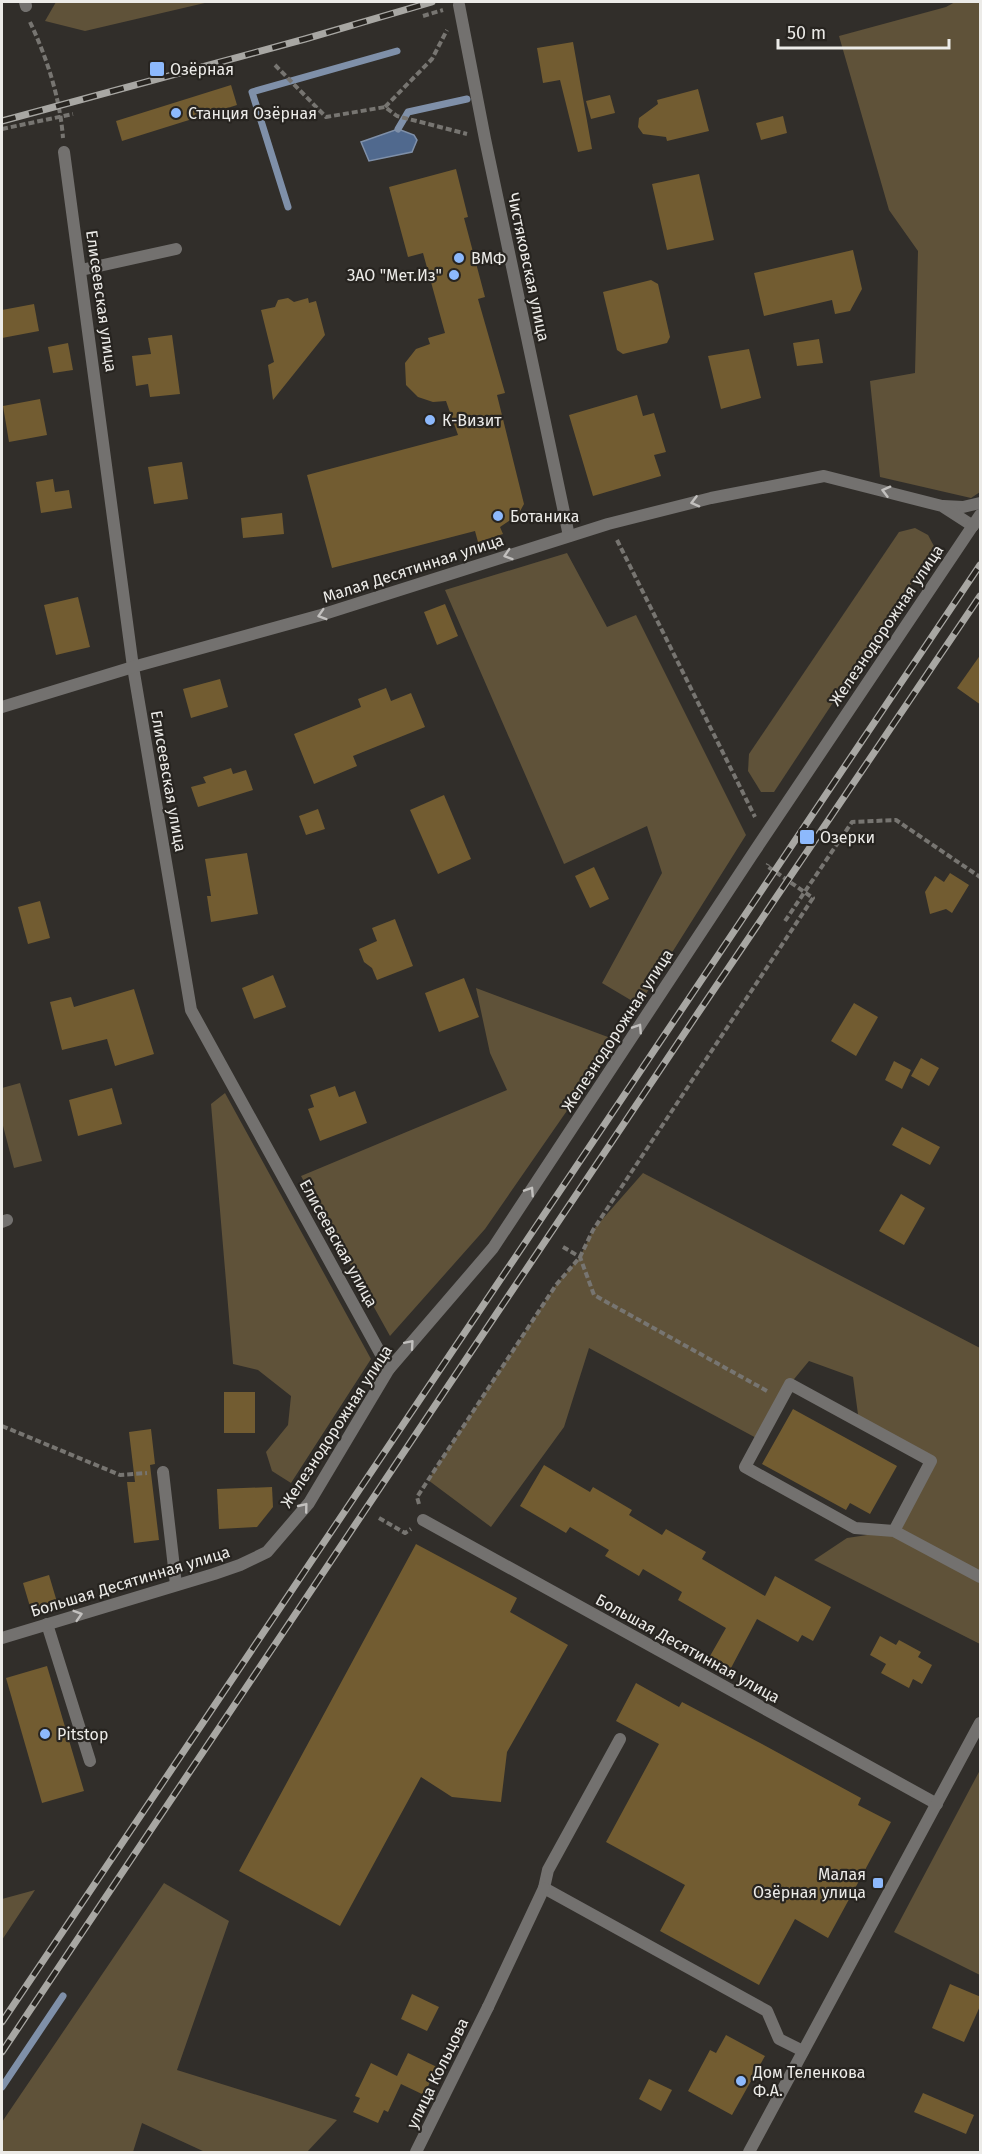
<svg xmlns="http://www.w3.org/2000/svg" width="982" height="2154" font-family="'Fira Sans',sans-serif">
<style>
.green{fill:#5f5239}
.water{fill:#50698e;stroke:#7f90a9;stroke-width:1.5}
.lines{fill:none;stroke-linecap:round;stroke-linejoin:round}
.stream{stroke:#7f90a9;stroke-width:7}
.building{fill:#725c31}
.path{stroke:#777571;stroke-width:4;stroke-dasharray:6 3;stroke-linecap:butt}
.service{stroke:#73716f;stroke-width:12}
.minor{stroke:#73716f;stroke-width:12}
.tertiary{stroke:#73716f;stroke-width:12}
.rail-casing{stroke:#a8a7a3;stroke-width:7}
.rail{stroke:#272420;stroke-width:4.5;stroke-dasharray:14;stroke-linecap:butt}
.oneway{stroke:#c2c0be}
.poi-dot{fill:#8db9fc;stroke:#272420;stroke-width:2}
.labels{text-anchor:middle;stroke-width:4.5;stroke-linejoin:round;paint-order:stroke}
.poi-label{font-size:16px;fill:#ecebe8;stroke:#272420;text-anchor:start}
.street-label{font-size:16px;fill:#ecebe8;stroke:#272420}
</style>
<rect width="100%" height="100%" fill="#312e2a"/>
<g class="green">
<polygon points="56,2 209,2 85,31 45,21"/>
<polygon points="955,2 980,2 980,492 971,498 880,477 870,381 915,373 918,251 889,210 839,36 946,7"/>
<polygon points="915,528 928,535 935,548 774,792 761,792 748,771 749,754 899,532"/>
<polygon points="567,553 607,627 636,615 746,835 639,1005 602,983 662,873 647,826 564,864 445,590"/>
<polygon points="476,988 616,1040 485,1229 390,1336 301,1176 507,1090 490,1053"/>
<polygon points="20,1083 42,1161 14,1168 2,1122 2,1088"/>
<polygon points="225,1093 371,1359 291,1483 272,1471 266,1452 288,1425 291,1396 258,1370 233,1364 211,1104"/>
<polygon points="643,1173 980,1348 980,1644 814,1560 847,1538 894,1531 931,1462 859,1422 853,1377 809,1361 790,1384 760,1440 589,1348 564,1427 491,1527 428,1480 556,1285 580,1257 593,1230"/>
<polygon points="980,1770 980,1975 894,1932"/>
<polygon points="164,1883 229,1921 177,2070 337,2120 307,2152 205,2152 142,2123 133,2152 2,2152 2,2122"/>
<polygon points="35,1890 2,1940 2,1941 2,1899"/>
</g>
<polygon class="water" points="398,129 414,135 417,140 412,152 369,161 361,142"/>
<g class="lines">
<g class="stream">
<polyline points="398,129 408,112 467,99"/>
<polyline points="288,207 252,92 397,51"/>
<polyline points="2,2087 63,1996"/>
</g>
</g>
<g class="building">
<polygon points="573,42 592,149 578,152 560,80 543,83 537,48"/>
<polygon points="231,85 237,105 122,141 116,121"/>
<polygon points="698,89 709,131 667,141 666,137 643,134 638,127 639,118 658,104 657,100"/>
<polygon points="610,95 615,113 591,119 586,101"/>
<polygon points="783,116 787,133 761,140 756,123"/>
<polygon points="456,169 468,217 464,218 485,297 478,299 505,393 497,395 524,504 518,515 500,527 503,534 478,542 475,531 332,568 307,475 458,435 446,401 433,402 418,397 406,385 405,363 416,349 430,344 428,338 445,333 423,253 408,257 389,187"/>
<polygon points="699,174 714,240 667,250 652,184"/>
<polygon points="853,250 862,289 850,311 835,314 832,300 764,316 754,273"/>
<polygon points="651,280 658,284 670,337 667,343 623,354 617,350 603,292"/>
<polygon points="288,298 294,302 308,298 309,303 316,301 325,335 273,400 268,365 274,362 261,310 275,307 278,300"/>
<polygon points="34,304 39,331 2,338 2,310"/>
<polygon points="172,335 180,394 150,397 148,384 136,386 132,356 151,354 148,338"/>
<polygon points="819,339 823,363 797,366 793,343"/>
<polygon points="68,343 73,370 53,373 48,347"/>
<polygon points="749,349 761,398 721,409 708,356"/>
<polygon points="637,395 643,416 654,413 666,452 654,455 661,476 593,496 569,415"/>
<polygon points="40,399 47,435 9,442 3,406"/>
<polygon points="182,462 188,499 154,504 148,467"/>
<polygon points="53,479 55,492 69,490 72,508 41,513 36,482"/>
<polygon points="282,513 284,534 243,538 241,518"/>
<polygon points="78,597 90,647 56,655 44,605"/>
<polygon points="445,604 458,636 437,645 424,612"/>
<polygon points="981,654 981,705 957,688"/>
<polygon points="220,679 228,707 191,718 183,689"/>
<polygon points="386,688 391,701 411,693 425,727 353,756 357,766 314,784 294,734 361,707 358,699"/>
<polygon points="231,768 233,774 246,770 253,790 198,807 191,787 206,783 203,777"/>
<polygon points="444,795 471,859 438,874 410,810"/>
<polygon points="318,809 325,829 306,835 299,816"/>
<polygon points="247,853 258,914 211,922 207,896 211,896 205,859"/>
<polygon points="594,867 609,899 590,908 575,876"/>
<polygon points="950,873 969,885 952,913 946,909 930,914 925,892 935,876 944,882"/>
<polygon points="40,901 50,938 28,944 18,907"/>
<polygon points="395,919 413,966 377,980 372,968 364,962 359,949 377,941 372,928"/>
<polygon points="273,975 286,1007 254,1019 242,988"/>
<polygon points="464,978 479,1017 439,1032 425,993"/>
<polygon points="134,989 154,1054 115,1066 107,1039 62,1050 50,1002 71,997 74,1007"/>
<polygon points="854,1003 878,1017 856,1056 831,1041"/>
<polygon points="921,1058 939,1068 929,1086 911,1076"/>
<polygon points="894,1061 911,1070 902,1089 885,1080"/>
<polygon points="335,1086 339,1097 355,1091 367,1123 320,1141 308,1109 314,1107 310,1095"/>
<polygon points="112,1088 122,1124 78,1136 69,1100"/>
<polygon points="902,1127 940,1147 930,1165 892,1145"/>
<polygon points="901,1194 925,1208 904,1245 879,1231"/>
<rect x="224" y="1392" width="31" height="41"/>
<polygon points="793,1409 897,1466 870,1514 850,1503 846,1510 762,1464"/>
<polygon points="151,1429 155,1464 150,1465 159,1540 134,1543 127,1482 135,1482 129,1432"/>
<polygon points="544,1465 590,1492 593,1487 632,1510 629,1515 662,1535 666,1529 706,1552 702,1559 765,1596 775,1576 831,1607 813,1641 802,1635 798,1642 757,1619 731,1668 710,1656 726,1628 678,1600 682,1592 643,1569 639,1576 605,1556 609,1550 570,1527 566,1533 520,1506"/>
<polygon points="272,1487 273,1507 257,1527 219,1529 217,1489"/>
<polygon points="416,1544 517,1598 510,1612 568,1645 507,1752 501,1802 452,1797 421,1777 340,1926 239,1871"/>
<polygon points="49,1575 57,1602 31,1610 23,1583"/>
<polygon points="880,1636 896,1645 899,1640 921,1652 918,1657 932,1665 922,1684 913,1679 909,1688 881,1673 886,1664 870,1655"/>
<polygon points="47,1666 84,1791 42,1803 6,1678"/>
<polygon points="636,1683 679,1707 682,1702 762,1744 861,1798 858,1805 891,1822 828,1938 795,1919 759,1985 660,1931 685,1885 606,1842 659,1744 616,1721"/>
<polygon points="950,1984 981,1997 981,2004 964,2042 932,2028"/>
<polygon points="412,1994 439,2007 427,2031 401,2019"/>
<polygon points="726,2035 765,2056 732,2115 688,2091 710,2050 716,2053"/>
<polygon points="408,2053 437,2067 424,2095 401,2084 388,2112 384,2110 378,2123 353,2112 360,2098 355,2096 371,2063 397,2076"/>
<polygon points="649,2079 672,2090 661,2111 639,2099"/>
<polygon points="923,2093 974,2115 966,2134 914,2112"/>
</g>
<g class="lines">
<g class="path">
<polyline points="423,16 443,10"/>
<path d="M30 22C47 58 60 98 63 138"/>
<polyline points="275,65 326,117 385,107 397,116 467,134"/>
<polyline points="385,107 432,59 447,30"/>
<polyline points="2,129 73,114"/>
<polyline points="617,540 755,817"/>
<polyline points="785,921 852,822 896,820 980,877"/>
<polyline points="563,1247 580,1257 594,1295 767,1391"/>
<polyline points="2,1426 120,1475 147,1473"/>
<polyline points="419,1504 417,1497 556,1285 580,1257 593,1230 813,898 767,866 768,864"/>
<polyline points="379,1518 405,1533 411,1529"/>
</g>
<g class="service">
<polyline points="81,270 176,249"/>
<polyline points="2,1222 7,1220"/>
<polyline points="163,1472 176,1585"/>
<polyline points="894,1531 931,1461 790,1384 745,1467 855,1528 894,1531 980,1577"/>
<polyline points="47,1624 90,1761"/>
<polyline points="620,1739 548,1870 544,1888 767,2011 779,2039 803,2051"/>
<polyline points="488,2007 544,1888"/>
</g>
<g class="minor">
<polyline points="25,2 26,6"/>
<polyline points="459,5 485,139 569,536"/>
<polyline points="64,152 133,667 191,1010 389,1369"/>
<polyline points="423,1520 937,1804"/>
<polyline points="416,2152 488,2007"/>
</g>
<g class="tertiary">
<polyline points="943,506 963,507 980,503"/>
<polyline points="2,707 133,667 321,615 608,524 711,498 824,476 942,506 973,526"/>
<polyline points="2,1638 214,1574 240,1565 267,1552 309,1503 389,1369 493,1248 752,855 980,515"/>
<polyline points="749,2152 980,1723"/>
</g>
<defs>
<g id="rail">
<polyline points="2,121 305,39 432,2"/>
<polyline points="2,2022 980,565"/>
<polyline points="2,2052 698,1013 980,596"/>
</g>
</defs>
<use href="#rail" class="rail-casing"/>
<use href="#rail" class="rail"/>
</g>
<defs><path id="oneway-chevron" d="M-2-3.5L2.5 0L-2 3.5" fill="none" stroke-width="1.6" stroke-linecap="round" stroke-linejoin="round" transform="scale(1.5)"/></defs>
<g class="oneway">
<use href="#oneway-chevron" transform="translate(886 491) rotate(-165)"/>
<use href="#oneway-chevron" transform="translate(695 502) rotate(166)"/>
<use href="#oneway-chevron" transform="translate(508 555) rotate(162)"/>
<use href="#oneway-chevron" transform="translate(322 615) rotate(163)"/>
<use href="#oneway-chevron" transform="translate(638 1028) rotate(-57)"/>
<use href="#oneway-chevron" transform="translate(530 1191) rotate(-57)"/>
<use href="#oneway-chevron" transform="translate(410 1344) rotate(-49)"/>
<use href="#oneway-chevron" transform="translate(304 1507) rotate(-51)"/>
<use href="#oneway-chevron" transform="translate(78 1615) rotate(-17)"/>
</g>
<g class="poi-dot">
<rect x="149" y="61" width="16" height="16" rx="3"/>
<circle cx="176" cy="113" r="6"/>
<circle cx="459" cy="258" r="6"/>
<circle cx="454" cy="275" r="6"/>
<circle cx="430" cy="420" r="6"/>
<circle cx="498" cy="516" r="6"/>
<rect x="799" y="829" width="16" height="16" rx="3"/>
<circle cx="45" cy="1734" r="6"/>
<rect x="872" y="1877" width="12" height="12" rx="3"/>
<circle cx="741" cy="2081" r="6"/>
</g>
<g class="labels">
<g class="poi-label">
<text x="170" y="75">Озёрная</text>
<text x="188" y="119">Станция Озёрная</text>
<text x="471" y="264">ВМФ</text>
<text x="442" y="281" text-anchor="end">ЗАО "Мет.Из"</text>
<text x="442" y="426">К-Визит</text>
<text x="510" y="522">Ботаника</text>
<text x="820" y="843">Озерки</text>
<text x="57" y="1740">Pitstop</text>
<text x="866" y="1880" text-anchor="end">Малая<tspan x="866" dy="18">Озёрная улица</tspan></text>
<text x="753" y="2078">Дом Теленкова<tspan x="753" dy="18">Ф.А.</tspan></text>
</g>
<g class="street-label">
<text transform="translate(529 267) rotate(78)" y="6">Чистяковская улица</text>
<text transform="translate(102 301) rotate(82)" y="6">Елисеевская улица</text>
<text transform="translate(413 568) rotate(-18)" y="6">Малая Десятинная улица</text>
<text transform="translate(886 625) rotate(-56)" y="6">Железнодорожная улица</text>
<text transform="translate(169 781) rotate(80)" y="6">Елисеевская улица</text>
<text transform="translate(617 1030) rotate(-57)" y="6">Железнодорожная улица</text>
<text transform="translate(339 1243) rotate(61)" y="6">Елисеевская улица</text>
<text transform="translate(336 1426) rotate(-57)" y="6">Железнодорожная улица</text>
<text transform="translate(130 1581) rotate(-17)" y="6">Большая Десятинная улица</text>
<text transform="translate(688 1648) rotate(29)" y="6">Большая Десятинная улица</text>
<text transform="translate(437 2073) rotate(-64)" y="6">улица Кольцова</text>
</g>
</g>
<rect width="982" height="2154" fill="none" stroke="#ecebe8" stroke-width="6"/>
<path d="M778 39v9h171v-9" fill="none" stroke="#ecebe8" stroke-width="3"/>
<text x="787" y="39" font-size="18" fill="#ecebe8" stroke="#272420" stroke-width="4.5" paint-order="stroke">50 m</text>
</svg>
